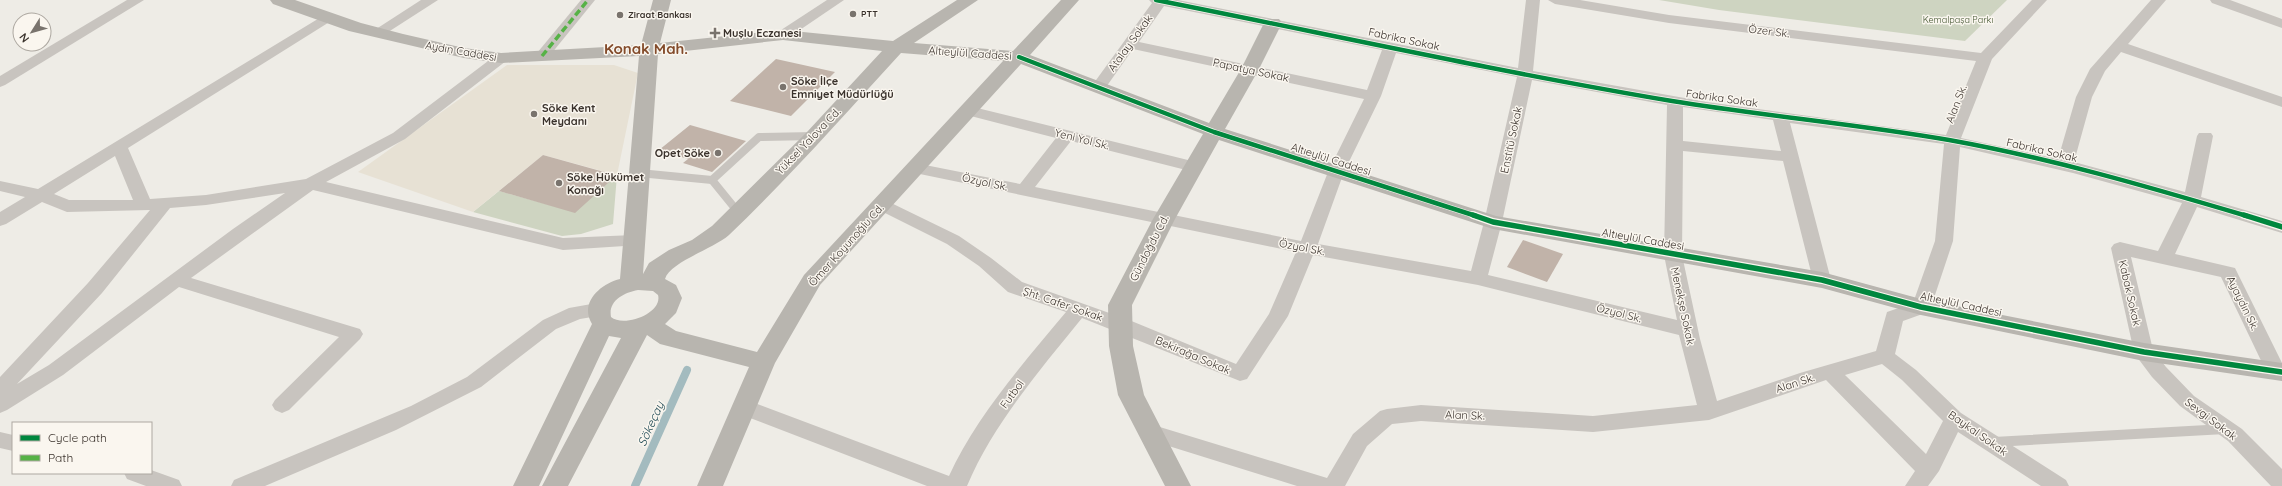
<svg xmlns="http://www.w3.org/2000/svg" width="2282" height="486" font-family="Quicksand,sans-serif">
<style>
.green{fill:#ced4c1}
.plaza{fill:#e7e1d4}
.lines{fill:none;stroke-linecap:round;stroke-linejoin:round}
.stream{stroke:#a3bbbf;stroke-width:8}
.building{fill:#c1b3a9}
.lane-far1{stroke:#c8c4bf;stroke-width:8}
.lane{stroke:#c8c4bf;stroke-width:10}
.street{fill:#c8c4bf;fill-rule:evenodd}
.secondary{fill:#b8b5af;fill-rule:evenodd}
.quiet{stroke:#56b246;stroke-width:3.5;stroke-dasharray:7 3.5;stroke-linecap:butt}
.cycleway-far1-casing{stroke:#faf6ef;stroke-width:6}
.cycleway-casing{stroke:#faf6ef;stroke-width:8}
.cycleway-far1{stroke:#00873e;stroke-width:4.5}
.cycleway{stroke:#00873e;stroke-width:5.5}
.poi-dot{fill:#79736d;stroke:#faf6ef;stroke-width:1.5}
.labels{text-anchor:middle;stroke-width:3;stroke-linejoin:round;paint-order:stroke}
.far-poi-label{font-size:9px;font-weight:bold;fill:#3a322c;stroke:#faf6ef;text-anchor:start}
.far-park-label{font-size:9px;fill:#445632;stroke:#faf6ef}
.street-label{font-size:11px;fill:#3a322c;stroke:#faf6ef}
.poi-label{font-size:11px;font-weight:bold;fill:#3a322c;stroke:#faf6ef;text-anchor:start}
.water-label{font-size:12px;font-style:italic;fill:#254e58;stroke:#faf6ef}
.district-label{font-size:15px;font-weight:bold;fill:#834b2b;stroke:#faf6ef}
</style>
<rect width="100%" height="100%" fill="#eeece6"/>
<g class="green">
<polygon points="1659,0 2007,0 1965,41 1719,10"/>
<polygon points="617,175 613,224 581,234 562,236 473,212 499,191 575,212"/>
</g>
<polygon class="plaza" points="507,65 614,65 638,73 617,175 543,155 473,212 358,172"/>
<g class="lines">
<polyline class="stream" points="635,486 687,370"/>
</g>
<g class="building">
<polygon points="776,59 835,72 791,116 730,101"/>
<polygon points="690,125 746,141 712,172 683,163 688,159 659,150"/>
<polygon points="543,155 597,170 617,175 575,213 499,191"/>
<polygon points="1523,240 1563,254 1547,282 1507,267"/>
</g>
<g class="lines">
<g class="lane-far1">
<polyline points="639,173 712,180"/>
<polyline points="738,212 712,180 759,137 814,136"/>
</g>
<polyline class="lane" points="1994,442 2225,429"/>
<g class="street">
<polygon points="127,0 144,0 5,85 0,87 0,76"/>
<polygon points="421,0 438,0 382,36 372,36 370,33"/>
<polygon points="581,0 595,0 547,59 537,59 535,56 537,53"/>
<polygon points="827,0 844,0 788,38 778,38 776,35 778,32"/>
<path d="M1149 0H1178L1518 68 1526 0H1540L1533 71 1707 102 1946 135 1976 61 1669 23 1555 4 1548 0H1580L1669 15 1981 53 2032 0H2047L1992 59 1961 138 2058 159 2076 97 2090 69 2151 0H2166L2128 44 2282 97V107L2121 52 2105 71 2092 97 2074 162 2185 192 2197 136 2199 133H2211L2213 136 2201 197 2282 221V233L2197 207 2175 254 2235 268 2282 363V377L2276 378 2269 376 2266 371 2221 277 2131 257 2153 350 2166 367 2194 396 2242 429 2282 469V486H2271L2228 441 2180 406 2152 377 2137 357 2134 352 2111 248 2114 244 2120 242 2158 251 2182 203 2073 173 1960 147 1953 241 1931 307 1928 312 1903 321 1895 354 1916 370 1961 413 2066 480 2069 486H2041L1958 432 1939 471 1928 486H1905L1915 471 1826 380 1709 420 1593 432 1421 421 1392 424 1367 446 1345 486H1297L1143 438 1139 432 1143 426 1150 424 1327 478 1353 434 1380 411 1387 409 1421 405 1593 416 1697 405 1679 335 1478 285 1313 255 1288 316 1247 379 1240 381 1082 318C1040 370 993 424 967 486H927L737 413 734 407 737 401 744 399 949 476C975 418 1025 361 1066 312L1008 292 979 266 947 244 877 209 874 205 877 201 883 199 959 236 991 258 1022 282 1129 320 1236 364 1269 314 1296 252 915 173 909 172 907 168 909 164 915 163 1020 184 1056 138 963 114 961 111 963 108 969 106 1200 163 1202 167 1200 171 1194 172 1071 141 1035 187 1301 241 1328 172 1364 99 1133 49 1104 90H1094L1091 87 1152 3ZM1164 6 1382 50 1367 90 1139 42ZM1396 53 1517 77 1484 222 1471 271 1318 244 1344 172 1381 96ZM1532 80 1667 105 1664 255 1677 320 1488 275 1502 222ZM1683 107 1773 120 1781 151 1683 141ZM1790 123 1944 144 1935 241 1913 303 1887 312 1876 351 1800 373 1717 401 1700 339 1682 255 1683 151 1783 161 1813 280 1815 284 1822 286 1829 284 1831 280ZM1882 364 1902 380 1943 421 1926 454 1845 375Z"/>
<polygon points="2210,0 2230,0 2282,19 2282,28 2212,3"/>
<path d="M326 14 333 18 331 21 128 148 150 199 206 195 306 179 393 133 496 55H506L508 58 506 61 405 139 326 182 563 238 634 235 640 237 643 241 640 245 563 250 313 190 191 278 360 329 363 334 360 339 289 410 282 413 275 410 272 405 275 400 339 337 179 287 63 375 7 410 0 413V377L88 283 150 210 67 212 42 202 6 224 0 226V212L25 197 0 191V181L38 189ZM115 156 133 200H69L54 194ZM285 193 233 229 49 365 17 384 102 293 170 208 206 205Z"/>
<polygon points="597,303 604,305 607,310 604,315 580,319 556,329 481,387 396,430 265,486 231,486 234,480 411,406 467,377 543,320 569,308"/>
<polygon points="0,432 13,435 13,451 0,448"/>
<polygon points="151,470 179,480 182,486 146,486 127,479 124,473 151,473"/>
</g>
<path class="secondary" d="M270 0H295L361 23 403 34 464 48 501 53 641 45 653 0H671L660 43 783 30 893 41 957 0H978L914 43 1013 51 1061 0H1079L1030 55 1209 123 1241 69 1264 23 1267 19H1279L1282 23 1259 69 1225 129 1496 216 1822 272 1921 299 2144 343 2282 363V381L2144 361 1921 315 1822 288 1493 229 1219 140 1175 219 1132 305 1133 346 1144 395 1191 486H1165L1118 395 1109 346 1108 305 1153 219 1203 134 1021 64 820 285 775 363 723 486H697L749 367 660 344 647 335 568 486H542L621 338 609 336 539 486H513L592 324C579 303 600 284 620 279L639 56 501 63 464 58 349 31 273 4ZM783 40 882 51 807 132 712 226 692 240 669 250 649 263 643 274 658 54ZM901 53 1003 61 804 275 757 352 676 331 665 324 676 313 682 298 676 285 665 279C670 262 713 249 729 235 789 178 845 114 901 53ZM638 290 653 291 658 295C663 313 624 328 611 317 608 301 623 293 638 290Z"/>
<polyline class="quiet" points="542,56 588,0"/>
<defs>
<g id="cycleway-far1">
<path d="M1156 0C1328 34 1499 72 1672 101 1764 116 1857 124 1949 140 2050 158 2149 187 2247 216"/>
<polyline points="1019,57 1214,132 1476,216"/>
</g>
<g id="cycleway">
<polyline points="1473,215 1493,222 1822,280 1921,307 2144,352 2282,372"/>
<polyline points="2244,215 2282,227"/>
</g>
</defs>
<use href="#cycleway-far1" class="cycleway-far1-casing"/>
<use href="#cycleway" class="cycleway-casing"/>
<use href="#cycleway-far1" class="cycleway-far1"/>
<use href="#cycleway" class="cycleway"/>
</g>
<g class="poi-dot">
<circle cx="853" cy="14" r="4"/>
<circle cx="620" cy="15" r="4"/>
<path d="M713 27h4v4h4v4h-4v4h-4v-4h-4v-4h4z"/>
<circle cx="783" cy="87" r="4"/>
<circle cx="534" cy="114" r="4"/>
<circle cx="718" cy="153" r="4"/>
<circle cx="559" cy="183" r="4"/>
</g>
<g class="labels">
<g class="far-poi-label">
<text x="861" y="17">PTT</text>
<text x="628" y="18">Ziraat Bankası</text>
</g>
<g class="far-park-label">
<text x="1958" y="23">Kemalpaşa Parkı</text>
</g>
<g class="street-label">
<text transform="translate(1769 31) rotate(7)" y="4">Özer Sk.</text>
<text transform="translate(1404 39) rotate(12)" y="4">Fabrika Sokak</text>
<text transform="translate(1130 43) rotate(-54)" y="4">Atalay Sokak</text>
<text transform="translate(461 51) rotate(10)" y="4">Aydın Caddesi</text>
<text transform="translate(970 53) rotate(4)" y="4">Altıeylül Caddesi</text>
<text transform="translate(1251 70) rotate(12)" y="4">Papatya Sokak</text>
<text transform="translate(1722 98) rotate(8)" y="4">Fabrika Sokak</text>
<text transform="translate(1956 104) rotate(-69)" y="4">Alan Sk.</text>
<text transform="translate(1082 139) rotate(14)" y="4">Yeni Yol Sk.</text>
<text transform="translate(1511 140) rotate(-78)" y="4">Enstitü Sokak</text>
<text transform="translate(808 141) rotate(-46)" y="4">Yüksel Yalova Cd.</text>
<text transform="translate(2042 150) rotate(13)" y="4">Fabrika Sokak</text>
<text transform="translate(1331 159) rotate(18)" y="4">Altıeylül Caddesi</text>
<text transform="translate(985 182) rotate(12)" y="4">Özyol Sk.</text>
<text transform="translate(1643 239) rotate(10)" y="4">Altıeylül Caddesi</text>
<text transform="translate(846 245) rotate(-48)" y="4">Ömer Koyunoğlu Cd.</text>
<text transform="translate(1302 247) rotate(11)" y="4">Özyol Sk.</text>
<text transform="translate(1149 248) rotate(-63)" y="4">Gündoğdu Cd.</text>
<text transform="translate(2130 293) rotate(77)" y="4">Kabak Sokak</text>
<text transform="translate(2243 303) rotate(64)" y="4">Ayaydın Sk.</text>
<text transform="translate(1063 304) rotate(19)" y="4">Şht. Cafer Sokak</text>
<text transform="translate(1961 304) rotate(12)" y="4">Altıeylül Caddesi</text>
<text transform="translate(1683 306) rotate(78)" y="4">Menekşe Sokak</text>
<text transform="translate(1619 313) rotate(14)" y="4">Özyol Sk.</text>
<text transform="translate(1193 355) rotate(23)" y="4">Bekirağa Sokak</text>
<text transform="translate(1795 383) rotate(-18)" y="4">Alan Sk.</text>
<text transform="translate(1012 394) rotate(-54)" y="4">Futbol</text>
<text transform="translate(1465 415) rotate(2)" y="4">Alan Sk.</text>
<text transform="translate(2211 419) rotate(37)" y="4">Sevgi Sokak</text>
<text transform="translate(1978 433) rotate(35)" y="4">Baykal Sokak</text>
</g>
<g class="poi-label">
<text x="723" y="37">Muşlu Eczanesi</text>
<text x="791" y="85">Söke İlçe<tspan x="791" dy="13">Emniyet Müdürlüğü</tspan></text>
<text x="542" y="112">Söke Kent<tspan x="542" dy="13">Meydanı</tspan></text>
<text x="710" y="157" text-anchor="end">Opet Söke</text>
<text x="567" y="181">Söke Hükümet<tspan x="567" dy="13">Konağı</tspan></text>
</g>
<g class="water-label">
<text transform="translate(651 424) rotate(-66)" y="4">Sökeçay</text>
</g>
<g class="district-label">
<text x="646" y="54">Konak Mah.</text>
</g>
</g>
<rect x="12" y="422" width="140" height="52" fill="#faf6ef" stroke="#ada8a1"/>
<rect x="20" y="435" width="20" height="6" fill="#00873e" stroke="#ada8a1"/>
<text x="48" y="442" font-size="12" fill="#3a322c">Cycle path</text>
<rect x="20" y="455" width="20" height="6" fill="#56b246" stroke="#ada8a1"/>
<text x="48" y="462" font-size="12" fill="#3a322c">Path</text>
<g transform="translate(32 32) rotate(233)"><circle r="19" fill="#faf6ef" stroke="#ada8a1"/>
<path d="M0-3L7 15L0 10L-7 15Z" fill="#79736d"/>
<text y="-6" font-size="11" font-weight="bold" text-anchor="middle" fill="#3a322c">N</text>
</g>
</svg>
